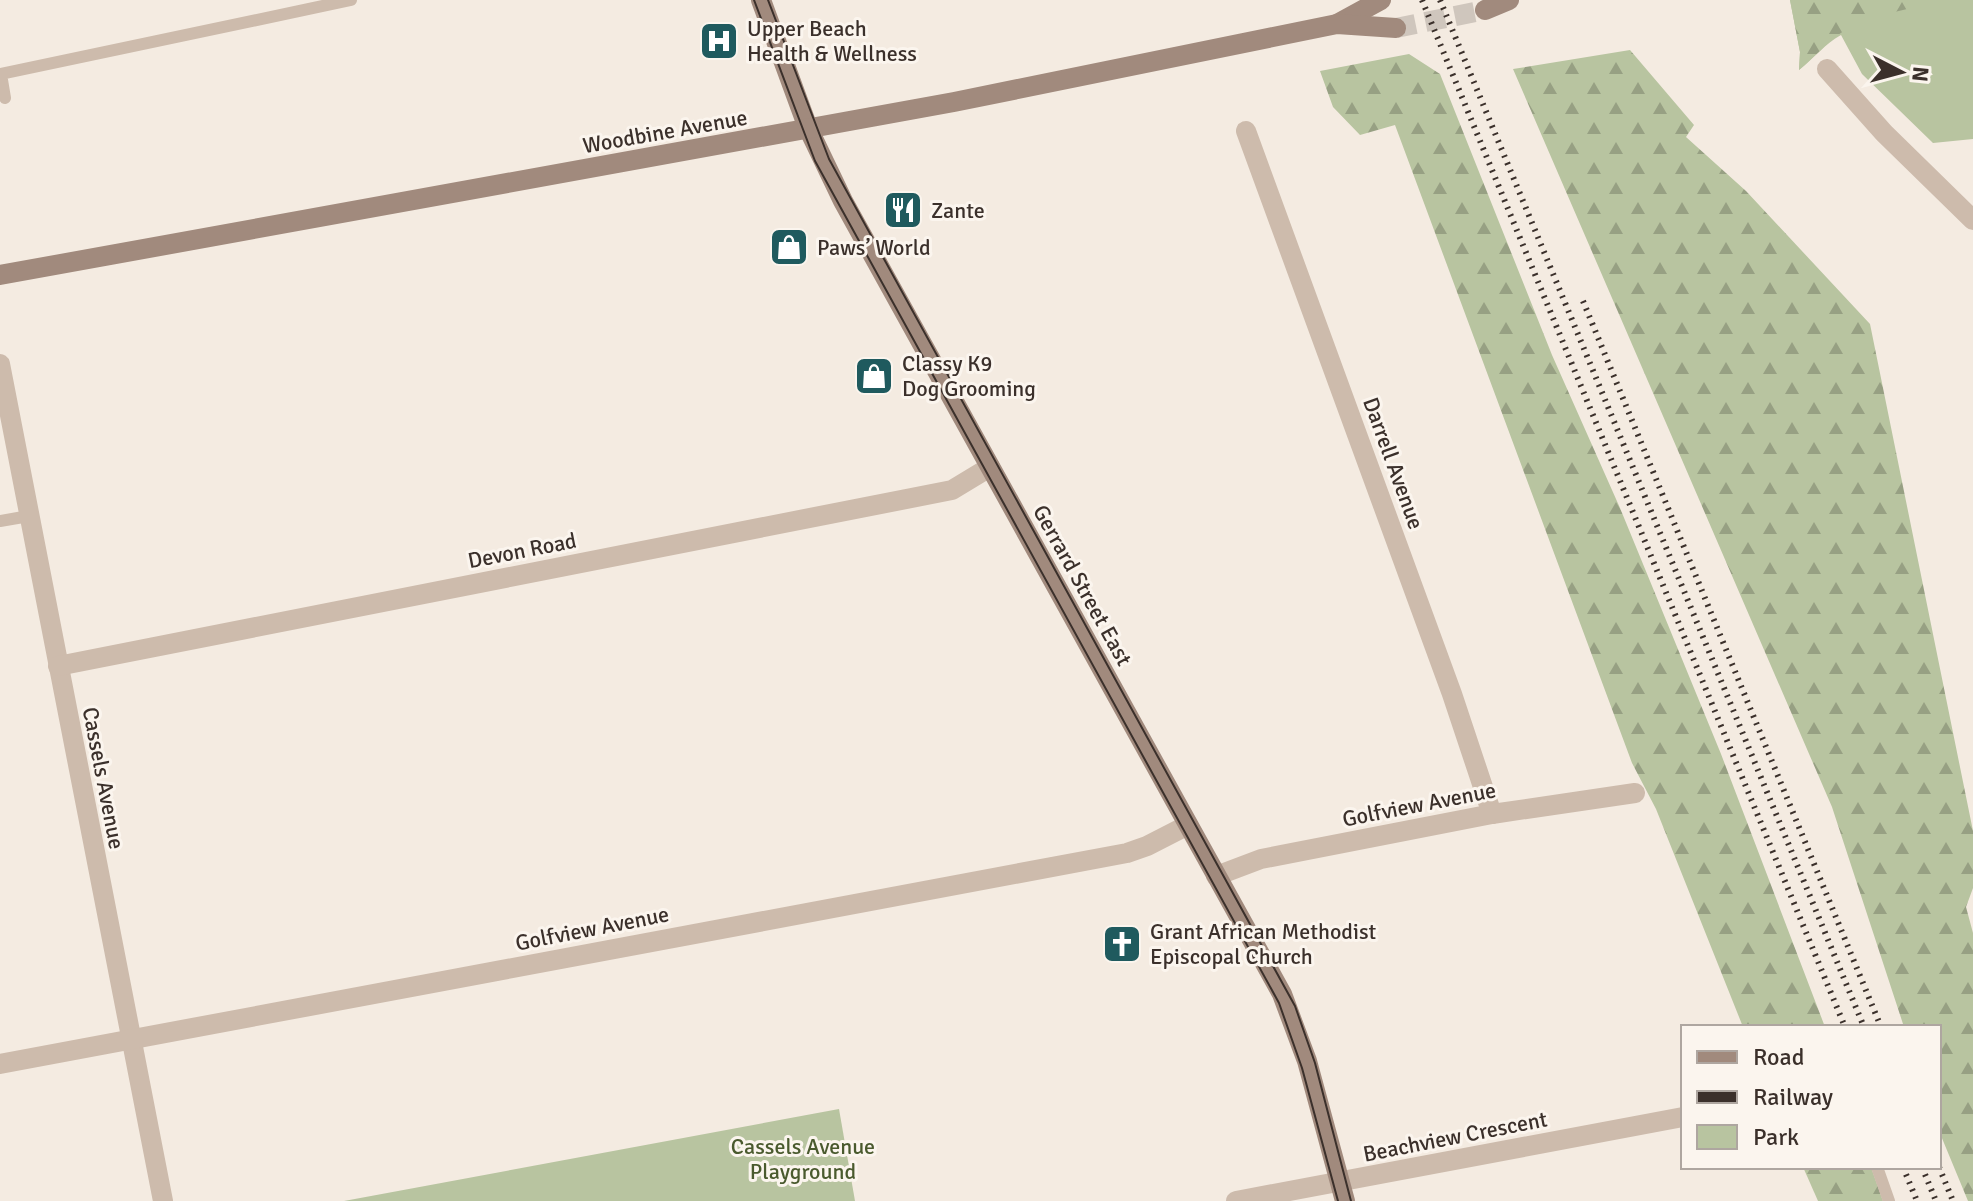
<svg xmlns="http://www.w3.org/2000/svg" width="1973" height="1201" font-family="Signika,sans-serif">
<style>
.green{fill:#b8c4a0}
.forest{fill:url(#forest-firs)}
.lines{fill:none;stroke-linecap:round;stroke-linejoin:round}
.secondary-tunnel{stroke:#cfc6bd;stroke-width:20;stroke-dasharray:20 10;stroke-linecap:butt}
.lane{stroke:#cdbbac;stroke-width:12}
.street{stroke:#cdbbac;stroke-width:20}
.secondary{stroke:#a18a7d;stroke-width:20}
.tram{stroke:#3b302b;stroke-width:2}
.rail{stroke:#3b302b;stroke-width:6;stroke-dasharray:2 6;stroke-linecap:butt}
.labels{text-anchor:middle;stroke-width:6;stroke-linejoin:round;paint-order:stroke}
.poi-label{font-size:22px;fill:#3b302b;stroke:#fbf5ee;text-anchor:start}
.street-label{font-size:22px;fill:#3b302b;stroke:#fbf5ee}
.park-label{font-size:22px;fill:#4a5a2e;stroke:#fbf5ee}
</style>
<defs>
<pattern id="forest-firs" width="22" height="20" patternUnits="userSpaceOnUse" patternTransform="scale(2)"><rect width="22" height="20" fill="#b8c4a0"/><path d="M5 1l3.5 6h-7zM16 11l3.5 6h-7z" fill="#97a083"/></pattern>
</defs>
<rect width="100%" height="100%" fill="#f4ebe1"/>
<g class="green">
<path d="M1790 0H1973V139L1933 143 1862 74 1841 35C1825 44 1814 58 1799 70L1800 52Z"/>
<polygon points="839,1109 855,1201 344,1201"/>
</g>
<g class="forest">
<path d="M1790 0H1943C1918 7 1875 15 1852 26 1831 37 1817 55 1799 70L1800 52Z"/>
<polygon points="1630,50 1694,125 1686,137 1746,191 1870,324 1973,831 1973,888 1966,907 1973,933 1973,1201 1968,1201 1939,1131 1939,1027 1904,1027 1832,807 1513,69"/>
<polygon points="1409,54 1440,74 1552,355 1620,508 1721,754 1825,1027 1743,1027 1656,809 1632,763 1395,125 1360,135 1333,107 1320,71"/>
<polygon points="1803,1167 1871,1167 1883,1201 1818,1201"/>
</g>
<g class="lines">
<polyline class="secondary-tunnel" points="1396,28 1485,10"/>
<g class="lane">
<polyline points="5,98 1,74 351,0"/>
<polyline points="0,521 29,516"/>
<polyline points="1877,1167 1889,1201"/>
</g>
<g class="street">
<polyline points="1827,69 1884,133 1973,220"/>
<polyline points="1246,131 1452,694 1492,814"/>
<polyline points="0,364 163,1201"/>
<polyline points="58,666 952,490 990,467"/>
<polyline points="1216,876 1261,859 1492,814 1635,793"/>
<polyline points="0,1064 1127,853 1147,846 1188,825"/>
<polyline points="1236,1201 1683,1117"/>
</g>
<g class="secondary">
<polyline points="761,0 808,128 843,201 1282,994 1307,1061 1345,1201"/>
<polyline points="1485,10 1509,0"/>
<polyline points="1337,24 1381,0"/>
<polyline points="0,275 954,102 1337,24 1396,28"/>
</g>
<g class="tram">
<polyline points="754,0 815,161 1279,1003 1302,1068 1338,1201"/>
<polyline points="768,0 829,159 1295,1006 1315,1063 1351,1201"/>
</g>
<g class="rail">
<polyline points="1422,0 1845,1027"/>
<polyline points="1440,0 1864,1027"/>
<polyline points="1583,301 1881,1027"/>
<polyline points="1903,1167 1917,1201"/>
<polyline points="1922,1167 1936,1201"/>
<polyline points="1939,1167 1953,1201"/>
</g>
</g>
<defs>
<symbol id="hospital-square" viewBox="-11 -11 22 22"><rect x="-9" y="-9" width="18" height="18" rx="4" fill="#1f5a5e" stroke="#fbf5ee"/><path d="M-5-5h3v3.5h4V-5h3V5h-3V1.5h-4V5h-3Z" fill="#fff"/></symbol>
<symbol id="restaurant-square" viewBox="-11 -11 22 22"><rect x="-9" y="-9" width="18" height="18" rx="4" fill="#1f5a5e" stroke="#fbf5ee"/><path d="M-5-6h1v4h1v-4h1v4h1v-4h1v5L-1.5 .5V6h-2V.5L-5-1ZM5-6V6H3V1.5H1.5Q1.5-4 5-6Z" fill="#fff"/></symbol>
<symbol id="shop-square" viewBox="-11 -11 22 22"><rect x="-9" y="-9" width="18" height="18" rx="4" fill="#1f5a5e" stroke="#fbf5ee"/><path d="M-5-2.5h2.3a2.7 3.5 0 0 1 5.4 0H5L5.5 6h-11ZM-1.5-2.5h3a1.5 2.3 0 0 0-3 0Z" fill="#fff"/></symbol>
<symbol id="church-square" viewBox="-11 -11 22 22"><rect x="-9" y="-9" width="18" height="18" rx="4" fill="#1f5a5e" stroke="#fbf5ee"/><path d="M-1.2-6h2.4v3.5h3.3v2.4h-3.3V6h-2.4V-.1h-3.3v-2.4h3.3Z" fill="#fff"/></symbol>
</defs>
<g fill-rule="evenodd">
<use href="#hospital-square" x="697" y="19" width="44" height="44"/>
<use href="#restaurant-square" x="881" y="188" width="44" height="44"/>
<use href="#shop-square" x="767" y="225" width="44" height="44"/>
<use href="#shop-square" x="852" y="354" width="44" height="44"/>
<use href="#church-square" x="1100" y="922" width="44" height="44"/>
</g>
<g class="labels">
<g class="poi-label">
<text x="747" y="36">Upper Beach<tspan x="747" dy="25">Health &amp; Wellness</tspan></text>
<text x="931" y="218">Zante</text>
<text x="817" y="255">Paws’ World</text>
<text x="902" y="371">Classy K9<tspan x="902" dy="25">Dog Grooming</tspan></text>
<text x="1150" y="939">Grant African Methodist<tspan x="1150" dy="25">Episcopal Church</tspan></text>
</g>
<g class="street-label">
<text transform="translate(665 131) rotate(-10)" y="8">Woodbine Avenue</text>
<text transform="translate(1394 463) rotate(70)" y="8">Darrell Avenue</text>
<text transform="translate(522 550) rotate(-11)" y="8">Devon Road</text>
<text transform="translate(1083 585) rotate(61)" y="8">Gerrard Street East</text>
<text transform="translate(104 778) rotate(79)" y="8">Cassels Avenue</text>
<text transform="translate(1419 804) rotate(-11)" y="8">Golfview Avenue</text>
<text transform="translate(592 928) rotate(-11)" y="8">Golfview Avenue</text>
<text transform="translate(1455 1136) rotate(-11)" y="8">Beachview Crescent</text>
</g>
<g class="park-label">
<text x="803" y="1154">Cassels Avenue<tspan x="803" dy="25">Playground</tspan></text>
</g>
</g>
<rect x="1681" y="1025" width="260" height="144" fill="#fbf5ee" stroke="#aea6a0" stroke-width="2"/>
<rect x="1697" y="1051" width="40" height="12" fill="#a18a7d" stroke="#aea6a0" stroke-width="2"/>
<text x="1753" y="1065" font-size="24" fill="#3b302b">Road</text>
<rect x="1697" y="1091" width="40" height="12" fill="#3b302b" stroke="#aea6a0" stroke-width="2"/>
<text x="1753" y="1105" font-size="24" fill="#3b302b">Railway</text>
<rect x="1697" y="1125" width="40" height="24" fill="#b8c4a0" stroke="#aea6a0" stroke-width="2"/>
<text x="1753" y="1145" font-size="24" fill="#3b302b">Park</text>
<g transform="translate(1901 72) rotate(96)" stroke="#fbf5ee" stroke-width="6" paint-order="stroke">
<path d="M0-6L14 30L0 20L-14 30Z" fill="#3b302b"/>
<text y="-12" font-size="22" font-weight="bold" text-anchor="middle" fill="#3b302b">N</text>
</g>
</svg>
